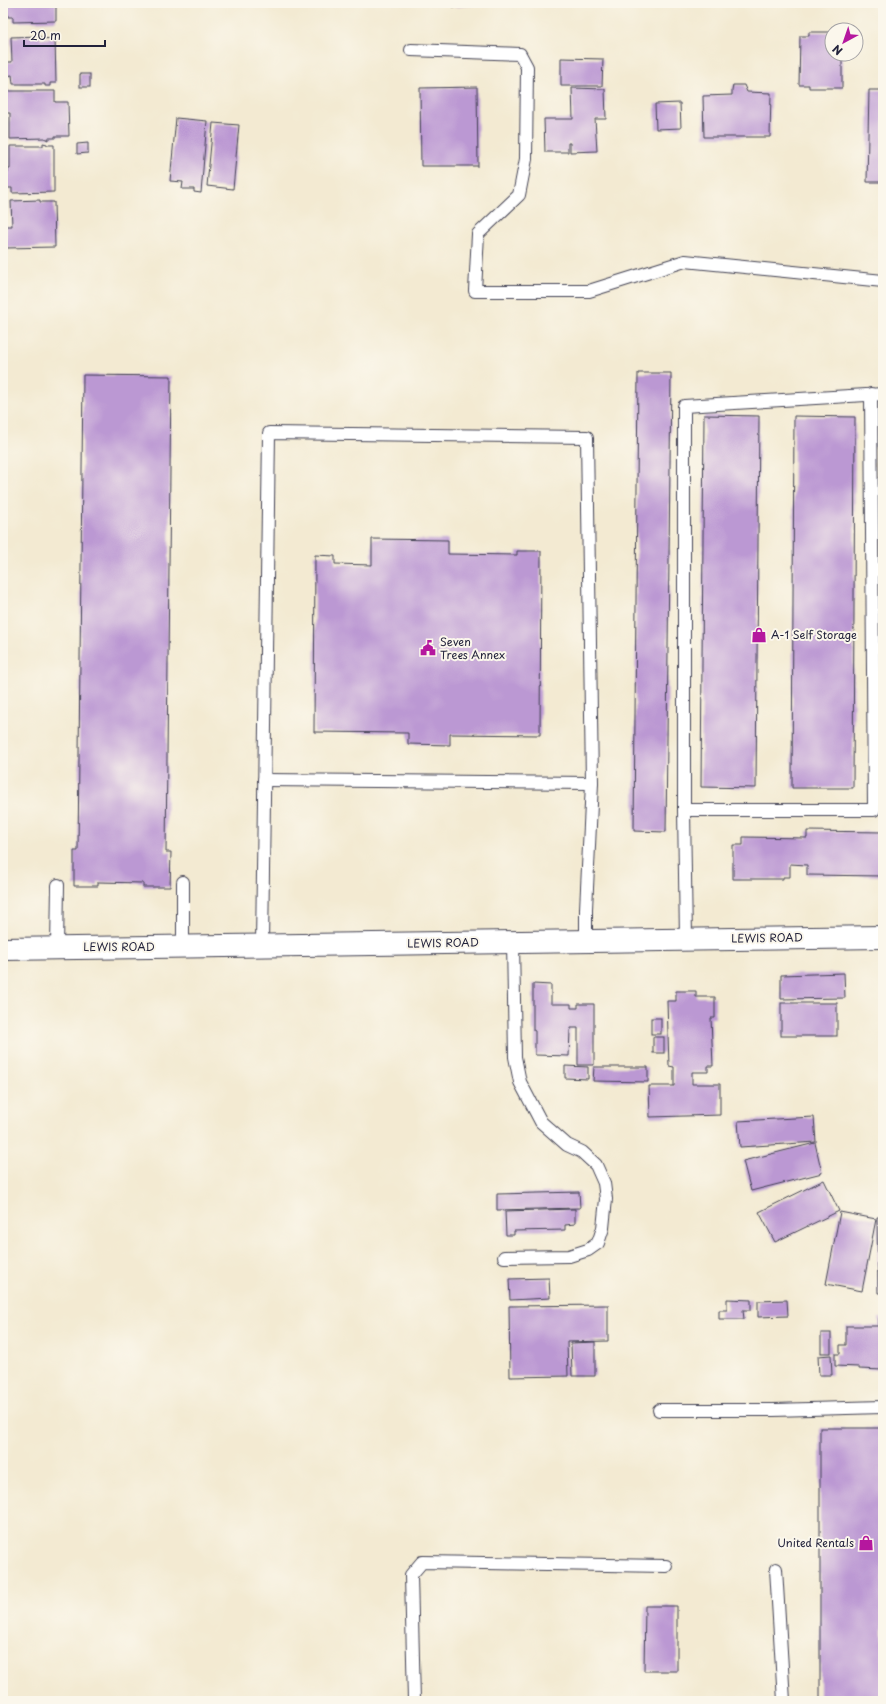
<svg xmlns="http://www.w3.org/2000/svg" width="886" height="1704" font-family="'Playpen Sans',sans-serif">
<style>
.building{fill:#bb98d3}
.lines{fill:none;stroke-linecap:round;stroke-linejoin:round}
.lane-casing{stroke:#414052;stroke-width:14}
.secondary-casing{stroke:#414052;stroke-width:24}
.lane{stroke:#fff;stroke-width:12}
.secondary{stroke:#fff;stroke-width:22}
.labels{text-anchor:middle;stroke-width:4;stroke-linejoin:round;paint-order:stroke}
.poi-label{font-size:11px;fill:#22223b;stroke:#fbf7ec;text-anchor:start}
.street-label{font-size:11px;fill:#22223b;stroke:#fbf7ec}
</style>
<rect width="100%" height="100%" fill="#fbf7ec"/>
<filter id="ink" filterUnits="userSpaceOnUse"><feTurbulence type="fractalNoise" baseFrequency=".025" numOctaves="2"/><feDisplacementMap in="SourceGraphic" scale="8" xChannelSelector="R" yChannelSelector="G"/><feConvolveMatrix kernelMatrix="1 2 1 2 8 2 1 2 1" color-interpolation-filters="sRGB"/></filter>
<filter id="wash" filterUnits="userSpaceOnUse"><feTurbulence type="fractalNoise" baseFrequency=".012" numOctaves="4" result="noise"/><feDisplacementMap in="SourceGraphic" scale="16" xChannelSelector="R" yChannelSelector="G"/><feGaussianBlur stdDeviation="0.9" result="paint"/><feColorMatrix in="noise" values="0 0 0 0 0 0 0 0 0 0 0 0 0 0 0 0 0 1.4 0 .05"/><feComposite in="paint" operator="in"/></filter>
<g filter="url(#wash)">
<rect width="100%" height="100%" fill="#f3ead2"/>
<g id="blocks">
<g class="building">
<polygon points="7,3 56,3 56,21 13,22 13,17 8,17"/>
<polygon points="452,3 475,3 475,5 453,7"/>
<polygon points="809,32 832,32 832,54 842,54 842,88 809,88 809,85 799,85 800,36 809,36"/>
<polygon points="40,36 40,39 55,38 56,83 50,83 50,86 45,86 45,84 13,84 12,75 7,76 7,62 12,62 11,37"/>
<polygon points="561,58 603,59 602,86 561,86"/>
<rect x="80" y="74" width="10" height="13"/>
<polygon points="733,85 744,85 747,92 771,93 770,137 704,137 703,96 732,95 732,91"/>
<polygon points="477,87 478,166 421,166 420,88"/>
<polygon points="572,88 605,89 606,119 595,119 597,151 570,152 570,143 568,143 568,152 545,152 544,119 573,119"/>
<polygon points="869,90 883,90 883,182 867,182"/>
<polygon points="6,91 55,91 55,102 68,102 69,136 55,136 55,138 48,138 48,140 44,138 10,139 10,113 6,113"/>
<polygon points="680,103 681,128 656,129 655,104"/>
<polygon points="176,118 207,121 201,193 194,192 194,189 182,189 183,182 170,181"/>
<polygon points="213,123 239,125 233,189 207,186"/>
<polygon points="43,143 47,144 47,145 54,145 54,192 12,193 12,188 5,188 5,173 8,173 8,169 10,169 10,146 43,146"/>
<polygon points="88,143 88,153 77,154 77,144"/>
<polygon points="40,200 40,202 54,202 55,247 6,248 6,226 12,226 11,201"/>
<polygon points="638,373 671,373 666,832 634,831"/>
<polygon points="83,375 171,376 166,852 171,852 170,887 143,887 143,883 98,882 98,886 74,886 74,851 78,851"/>
<polygon points="704,415 759,416 756,788 701,787"/>
<polygon points="794,416 855,417 853,788 792,788"/>
<polygon points="372,539 448,540 448,554 517,555 517,551 541,551 540,735 450,734 450,745 408,744 408,733 314,732 315,555 335,556 335,564 372,565"/>
<polygon points="807,831 883,832 883,876 807,875 807,865 790,864 790,877 783,877 783,879 733,879 733,845 743,845 743,837 807,838"/>
<polygon points="844,973 845,998 781,999 781,975"/>
<polygon points="533,984 551,985 551,1004 571,1004 571,1008 578,1008 578,1004 594,1004 594,1065 578,1065 578,1028 571,1028 571,1030 570,1030 569,1056 535,1055 535,1031 533,1030"/>
<polygon points="676,991 696,991 696,997 715,997 715,1018 711,1018 713,1066 708,1066 708,1072 692,1072 692,1084 720,1084 720,1115 650,1117 649,1086 674,1086 674,1067 669,1066 667,1001 676,1001"/>
<rect x="781" y="1003" width="56" height="33"/>
<rect x="651" y="1018" width="10" height="16"/>
<rect x="653" y="1037" width="11" height="16"/>
<polygon points="565,1066 588,1067 588,1079 565,1078"/>
<polygon points="594,1067 648,1067 648,1082 593,1081"/>
<polygon points="814,1117 816,1142 740,1147 738,1121"/>
<polygon points="815,1143 822,1173 751,1191 743,1161"/>
<polygon points="824,1180 839,1211 775,1242 759,1212"/>
<polygon points="579,1192 580,1208 497,1210 497,1194"/>
<polygon points="575,1209 575,1224 565,1225 565,1230 514,1231 514,1235 506,1235 505,1211"/>
<polygon points="840,1212 876,1219 862,1291 826,1284"/>
<polygon points="877,1217 883,1217 883,1293 878,1293"/>
<polygon points="549,1278 550,1298 510,1300 509,1279"/>
<polygon points="727,1299 751,1300 751,1310 743,1310 744,1319 719,1319 719,1310 727,1310"/>
<polygon points="787,1300 788,1316 758,1317 758,1301"/>
<polygon points="608,1305 608,1341 567,1342 568,1376 510,1377 509,1306"/>
<polygon points="879,1318 883,1318 883,1370 859,1369 859,1367 835,1366 835,1354 840,1354 840,1345 846,1345 846,1326 879,1326"/>
<rect x="821" y="1333" width="10" height="20"/>
<polygon points="595,1342 595,1376 572,1376 571,1343"/>
<polygon points="831,1355 832,1375 819,1375 818,1356"/>
<rect x="820" y="1428" width="63" height="273"/>
<polygon points="645,1606 677,1606 677,1671 644,1671"/>
</g>
</g>
</g>
<g filter="url(#ink)">
<use href="#blocks" fill-opacity="0" stroke="#414052" stroke-width="1"/>
<g class="lines">
<defs>
<g id="lane">
<polyline points="411,50 520,54 527,67 526,159 519,195 478,234 475,291 589,291 685,261 883,281"/>
<polyline points="264,780 592,783"/>
<polyline points="684,810 874,810 871,394"/>
<polyline points="686,939 684,810 684,406 883,394"/>
<polyline points="262,945 269,433 587,437 592,783 586,909 586,940"/>
<polyline points="183,947 183,882"/>
<polyline points="57,948 58,885"/>
<polyline points="504,1257 569,1256 588,1250 598,1243 603,1228 606,1199 604,1183 596,1165 582,1152 567,1145 541,1122 520,1082 515,1057 513,942"/>
<polyline points="659,1410 773,1410 883,1407"/>
<polyline points="776,1569 784,1701"/>
<polyline points="414,1701 411,1575 422,1562 666,1566"/>
</g>
<polyline id="secondary" points="3,949 883,937"/>
</defs>
<use href="#lane" class="lane-casing"/>
<use href="#secondary" class="secondary-casing"/>
<use href="#lane" class="lane"/>
<use href="#secondary" class="secondary"/>
</g>
</g>
<defs>
<symbol id="shop-bare" viewBox="-9 -9 18 18"><path d="M-5-2.5h2.3a2.7 3.5 0 0 1 5.4 0H5L5.5 6h-11ZM-1.5-2.5h3a1.5 2.3 0 0 0-3 0Z" fill="#b5179e" stroke="#fbf7ec" stroke-width="2.5" paint-order="stroke"/></symbol>
<symbol id="civic-bare" viewBox="-9 -9 18 18"><path d="M-.6-6.5H3V-4.5H.6V-3L4-1V1h2V6H-6V1h2V-1L-.6-3ZM-1.2 2.5V6h2.4V2.5Z" fill="#b5179e" stroke="#fbf7ec" stroke-width="2.5" paint-order="stroke"/></symbol>
</defs>
<g fill-rule="evenodd">
<use href="#shop-bare" x="748" y="624" width="22" height="22"/>
<use href="#civic-bare" x="417" y="637" width="22" height="22"/>
<use href="#shop-bare" x="855" y="1532" width="22" height="22"/>
</g>
<g class="labels">
<g class="poi-label">
<text x="771" y="639">A-1 Self Storage</text>
<text x="440" y="646">Seven<tspan x="440" dy="13">Trees Annex</tspan></text>
<text x="854" y="1547" text-anchor="end">United Rentals</text>
</g>
<g class="street-label">
<text transform="translate(767 938) rotate(-1)" y="4">LEWIS ROAD</text>
<text transform="translate(443 943) rotate(-1)" y="4">LEWIS ROAD</text>
<text x="119" y="951">LEWIS ROAD</text>
</g>
</g>
<rect width="886" height="1704" fill="none" stroke="#fbf7ec" stroke-width="16"/>
<g transform="translate(844 42) rotate(220)"><circle r="19" fill="#fbf7ec" stroke="#a4a2a5"/>
<path d="M0-3L7 15L0 10L-7 15Z" fill="#b5179e"/>
<text y="-6" font-size="11" font-weight="bold" text-anchor="middle" fill="#22223b">N</text>
</g>
<path d="M24 40v6h81v-6" fill="none" stroke="#22223b" stroke-width="2"/>
<text x="30" y="40" font-size="12" fill="#22223b" stroke="#fbf7ec" stroke-width="3" paint-order="stroke">20 m</text>
</svg>
